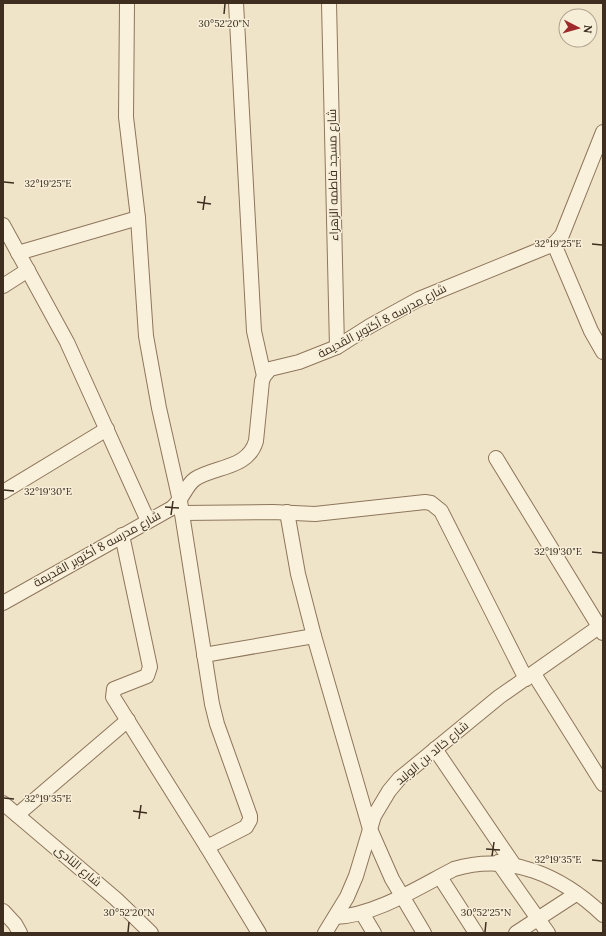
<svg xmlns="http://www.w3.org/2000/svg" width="606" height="936" font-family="Lora,Cairo,serif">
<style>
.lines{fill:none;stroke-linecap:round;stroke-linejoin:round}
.minor-casing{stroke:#8d765c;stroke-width:16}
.minor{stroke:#faf1dc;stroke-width:14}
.ticks{fill:none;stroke:#3d2e20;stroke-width:1.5}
.labels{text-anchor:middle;stroke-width:3;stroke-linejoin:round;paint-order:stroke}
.street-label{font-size:12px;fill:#3d2e20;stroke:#f7eed8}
.ticks-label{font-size:10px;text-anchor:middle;fill:#3d2e20;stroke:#f7eed8;stroke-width:3;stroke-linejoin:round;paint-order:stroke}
</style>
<rect width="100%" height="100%" fill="#f0e4c8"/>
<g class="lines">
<defs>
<g id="minor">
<polyline points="127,3 126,117 138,218 146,336 159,408 180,501 212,704 217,724 250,816 250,820 246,827 207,847"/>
<polyline points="236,3 254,331 264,376"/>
<polyline points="329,3 337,347"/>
<polyline points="3,225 67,342 148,521"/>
<polyline points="554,244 591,331 603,352"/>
<polyline points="18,253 138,218"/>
<polyline points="3,286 28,270"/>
<polyline points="496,458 603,633"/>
<polyline points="3,492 107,429"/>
<polyline points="287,512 298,574 314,636 370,829 392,879 424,933"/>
<polyline points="182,513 273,512 315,514 425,502 431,503 441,511 526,679"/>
<polyline points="122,535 150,667 147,676 114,689 113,697 207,847 259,933"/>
<path d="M3 603 172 508C183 499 186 485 195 479 215 466 248 469 256 441L262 381 264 376 270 369 299 362 337 347 370 326 419 299 554 244 562 235 603 132"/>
<polyline points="204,655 314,636"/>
<polyline points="534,674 603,784"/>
<polyline points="435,749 514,865"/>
<polyline points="3,803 116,899 151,933"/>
<polyline points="17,815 128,720"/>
<polyline points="498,862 548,933"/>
<polyline points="440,877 476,933"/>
<polyline points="3,911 15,924 20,933"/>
<polyline points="362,913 374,933"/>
<path d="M335 917C374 916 419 887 454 869 510 852 562 876 603 915"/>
<polyline points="325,933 347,897 356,876 374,816 389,791 399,779 499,697 603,624"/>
<polyline points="516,933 576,894"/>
</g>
</defs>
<use href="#minor" class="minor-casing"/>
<use href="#minor" class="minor"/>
</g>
<path class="ticks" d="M224 14 225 4M4 182 14 183M197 202 211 204M203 210 205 196M592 244 602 245M4 490 14 491M165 507 179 508M171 515 173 501M592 552 602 553M4 798 14 799M133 811 147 813M139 819 141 805M486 849 500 850M492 856 494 842M592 860 602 861M128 932 129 922M485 932 486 922"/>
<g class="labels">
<g class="street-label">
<text transform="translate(333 175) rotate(-91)" y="4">شارع مسجد فاطمه الزهراء</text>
<text transform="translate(382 321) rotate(-28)" y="4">شارع مدرسه 8 أكتوبر القديمة</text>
<text transform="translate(97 549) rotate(-29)" y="4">شارع مدرسه 8 أكتوبر القديمة</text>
<text transform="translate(432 753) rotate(-40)" y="4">شارع خالد بن الوليد</text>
<text transform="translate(78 866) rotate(40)" y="4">شارع النادى</text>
</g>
</g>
<g class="ticks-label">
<text x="224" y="27">30°52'20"N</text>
<text x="48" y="187">32°19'25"E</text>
<text x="558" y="247">32°19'25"E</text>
<text x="48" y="495">32°19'30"E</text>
<text x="558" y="555">32°19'30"E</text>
<text x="48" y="802">32°19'35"E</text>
<text x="558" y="863">32°19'35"E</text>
<text x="129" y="916">30°52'20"N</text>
<text x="486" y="916">30°52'25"N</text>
</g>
<rect width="606" height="936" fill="none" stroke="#3d2e20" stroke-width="8"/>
<g transform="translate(578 28) rotate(96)"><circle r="19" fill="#f7eed8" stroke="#ada18e"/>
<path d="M0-3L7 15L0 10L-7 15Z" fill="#9e2a2b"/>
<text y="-6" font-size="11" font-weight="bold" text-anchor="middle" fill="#3d2e20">N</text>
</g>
</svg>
